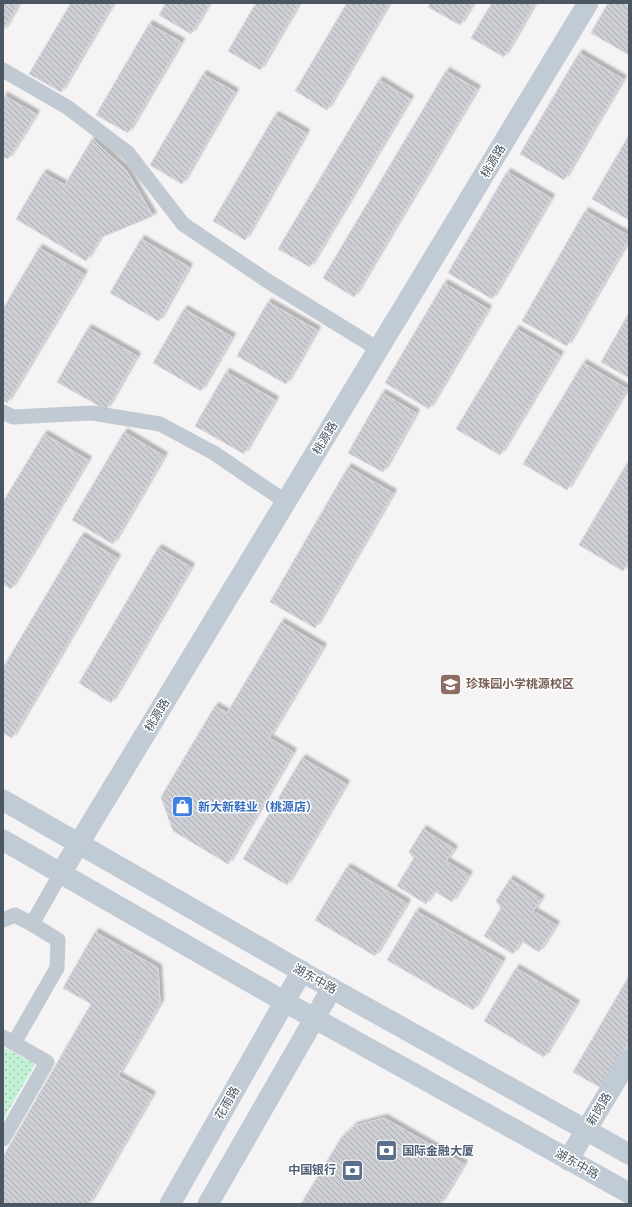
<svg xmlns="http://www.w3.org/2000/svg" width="632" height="1207" font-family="'Sofia Sans Condensed','Noto Sans SC',sans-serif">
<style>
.grass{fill:url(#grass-dots)}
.building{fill:url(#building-back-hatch);stroke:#d7d9de;filter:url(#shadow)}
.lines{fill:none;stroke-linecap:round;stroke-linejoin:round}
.street{stroke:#c1cad2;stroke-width:15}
.secondary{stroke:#c1cbd6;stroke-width:21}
.labels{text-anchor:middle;stroke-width:3;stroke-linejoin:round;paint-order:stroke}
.street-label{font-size:12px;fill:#4a5661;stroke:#fff}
.education-label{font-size:12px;font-weight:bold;fill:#785e54;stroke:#fff;text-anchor:start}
.shop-label{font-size:12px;font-weight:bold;fill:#366cbe;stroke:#fff;text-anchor:start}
.service-label{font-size:12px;font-weight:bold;fill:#4e5e75;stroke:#fff;text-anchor:start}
</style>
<defs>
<pattern id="grass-dots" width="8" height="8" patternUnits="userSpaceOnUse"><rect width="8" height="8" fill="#c3f1d5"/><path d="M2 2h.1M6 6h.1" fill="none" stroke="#a0c6b0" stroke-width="1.8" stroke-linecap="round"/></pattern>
<pattern id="building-back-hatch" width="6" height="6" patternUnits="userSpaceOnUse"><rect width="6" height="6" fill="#cdcfd5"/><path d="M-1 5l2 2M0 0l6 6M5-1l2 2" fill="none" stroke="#a8abb0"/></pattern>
<filter id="shadow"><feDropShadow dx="3.5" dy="-3.5" stdDeviation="1" flood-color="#0004"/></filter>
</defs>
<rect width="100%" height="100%" fill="#f5f3f3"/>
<polygon class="grass" points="3,1047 35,1064 3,1120"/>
<g class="building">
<polygon points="3,3 19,3 3,31"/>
<polygon points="71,3 113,3 61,92 29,74"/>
<polygon points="166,3 209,3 191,34 159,15"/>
<polygon points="256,3 299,3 260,70 228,51"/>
<polygon points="347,3 389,3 327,110 295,91"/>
<polygon points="430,3 473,3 460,25 428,7"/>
<polygon points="492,3 535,3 504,57 471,38"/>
<polygon points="608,3 629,3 629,55 591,33"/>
<polygon points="149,24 181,42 128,133 96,115"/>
<polygon points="579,53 623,79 564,180 520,154"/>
<polygon points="446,71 477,89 354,297 323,278"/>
<polygon points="203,74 235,92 182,184 150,165"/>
<polygon points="379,80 410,99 310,267 278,249"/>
<polygon points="3,95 36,114 8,159 3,157"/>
<polygon points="275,115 306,133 245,240 213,221"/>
<polygon points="629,135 629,220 592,199"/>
<polygon points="92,139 126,170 153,216 100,238 86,261 16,219 43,173 65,185"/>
<polygon points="507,172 551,198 492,299 448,273"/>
<polygon points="585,211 629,236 629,239 567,346 522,321"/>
<polygon points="141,239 189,267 159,321 110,293"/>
<polygon points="39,248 84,274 7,403 3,400 3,309"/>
<polygon points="444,283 488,309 429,409 385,383"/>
<polygon points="268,302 317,330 286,384 237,356"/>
<polygon points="184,309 232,337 201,391 153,363"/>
<polygon points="629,313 629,378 601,362"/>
<polygon points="88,328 137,356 106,410 57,382"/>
<polygon points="516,329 560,355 500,455 456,429"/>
<polygon points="583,363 627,389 567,490 523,464"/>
<polygon points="226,372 275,400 244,454 195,426"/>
<polygon points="382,393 416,413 383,472 348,453"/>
<polygon points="124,432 164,456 113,544 72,520"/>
<polygon points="44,434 88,460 11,589 3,584 3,502"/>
<polygon points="629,460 629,561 623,571 579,545"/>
<polygon points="348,467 393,493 315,628 270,602"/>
<polygon points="81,536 117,558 12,738 3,733 3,668"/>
<polygon points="158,548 191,567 111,703 79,683"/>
<polygon points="281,622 323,647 269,738 293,752 228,864 173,831 161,797 215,706 227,713"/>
<polygon points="302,758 346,784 287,885 243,859"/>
<polygon points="423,829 454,849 446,861 469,875 452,902 434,891 426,904 397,886 414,858 409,852"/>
<polygon points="347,867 407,903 375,956 315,920"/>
<polygon points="510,879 541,899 533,911 556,925 539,952 521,941 513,954 484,936 501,908 496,901"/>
<polygon points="416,911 502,961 473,1010 387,960"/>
<polygon points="95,932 158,968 160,1003 118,1076 152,1095 89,1204 3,1204 3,1157 91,1004 63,988"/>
<polygon points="516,968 576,1004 544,1057 484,1021"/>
<polygon points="629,976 629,1041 601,1088 573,1072"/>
<polygon points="384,1118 464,1164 440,1204 301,1204 341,1138 354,1126"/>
</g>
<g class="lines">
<g class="street">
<polyline points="3,70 67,107 128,153 183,224 266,280 378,349"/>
<polyline points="3,412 13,417 92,413 160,424 214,453 286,502"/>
<polyline points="3,920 15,915 32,924 61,873"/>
<polyline points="3,1037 47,1062 3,1139"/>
<polyline points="14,1043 57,968 58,940 32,924"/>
</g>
<g class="secondary">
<polyline points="3,800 306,974 629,1154"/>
<polyline points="3,840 285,1002 629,1193"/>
<polyline points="61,873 588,3"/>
<polyline points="568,1160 629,1059"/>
<polyline points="170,1204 302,971"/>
<polyline points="208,1204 332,988"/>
</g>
</g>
<defs>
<symbol id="school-square" viewBox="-11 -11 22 22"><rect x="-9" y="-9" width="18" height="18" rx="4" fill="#8d6e63" stroke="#fff"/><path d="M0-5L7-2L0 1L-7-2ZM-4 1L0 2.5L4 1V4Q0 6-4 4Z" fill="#fff"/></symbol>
<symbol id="shop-square" viewBox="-11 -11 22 22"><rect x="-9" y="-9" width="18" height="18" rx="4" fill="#3f7fe0" stroke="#fff"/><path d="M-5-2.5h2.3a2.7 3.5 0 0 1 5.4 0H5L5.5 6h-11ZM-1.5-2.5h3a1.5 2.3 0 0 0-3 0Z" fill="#fff"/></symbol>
<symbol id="bank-square" viewBox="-11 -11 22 22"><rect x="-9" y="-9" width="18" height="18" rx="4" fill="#5c6f8a" stroke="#fff"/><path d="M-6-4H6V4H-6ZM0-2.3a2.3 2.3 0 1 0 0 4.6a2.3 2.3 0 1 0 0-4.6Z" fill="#fff"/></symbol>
</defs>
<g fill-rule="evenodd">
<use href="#school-square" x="438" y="672" width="25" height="25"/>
<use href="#shop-square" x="170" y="794" width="25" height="25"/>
<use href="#bank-square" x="374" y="1138" width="25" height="25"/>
<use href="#bank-square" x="340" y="1158" width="25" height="25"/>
</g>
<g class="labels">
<g class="street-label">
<text transform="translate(493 161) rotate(-59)" y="4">桃源路</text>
<text transform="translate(325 438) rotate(-59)" y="4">桃源路</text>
<text transform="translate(157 715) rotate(-59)" y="4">桃源路</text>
<text transform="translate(315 979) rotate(29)" y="4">湖东中路</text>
<text transform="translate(227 1103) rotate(-60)" y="4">花雨路</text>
<text transform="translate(599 1109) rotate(-59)" y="4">新岗路</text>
<text transform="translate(577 1164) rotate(29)" y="4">湖东中路</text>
</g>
<g class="education-label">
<text x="466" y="688">珍珠园小学桃源校区</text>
</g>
<g class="shop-label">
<text x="198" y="811">新大新鞋业（桃源店）</text>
</g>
<g class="service-label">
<text x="402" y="1155">国际金融大厦</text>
<text x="336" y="1174" text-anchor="end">中国银行</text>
</g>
</g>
<rect width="632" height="1207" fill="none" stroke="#4a5661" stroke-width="8"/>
</svg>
